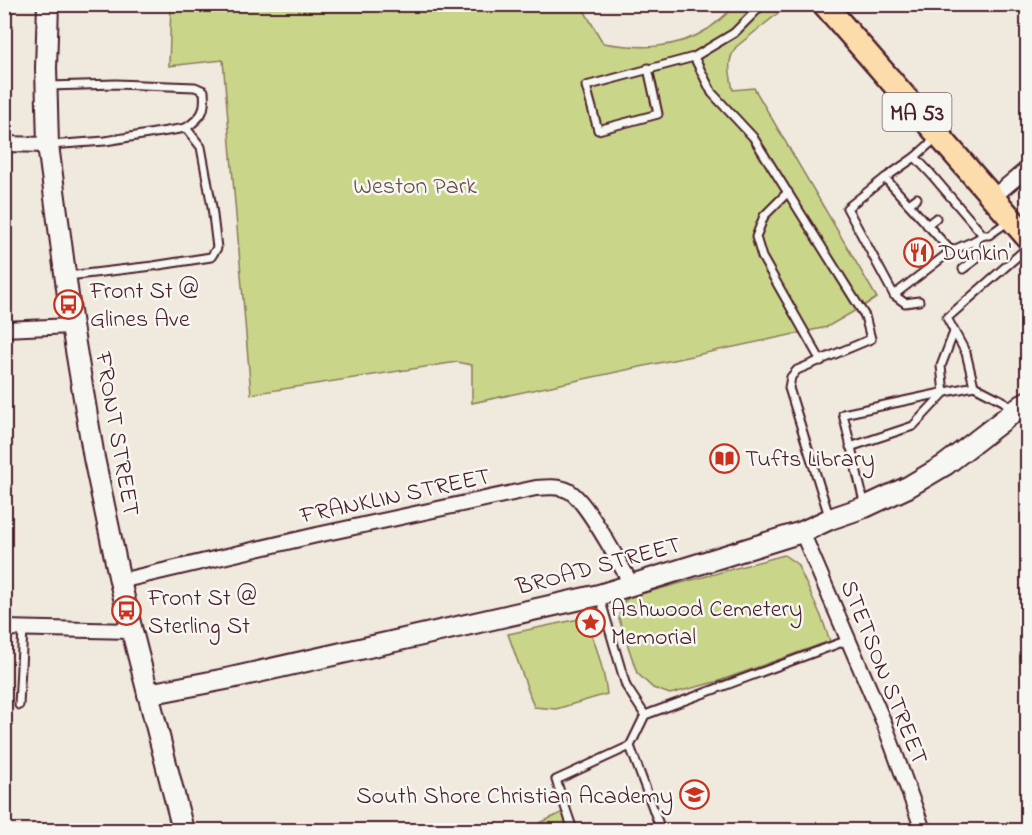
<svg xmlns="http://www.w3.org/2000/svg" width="1032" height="835" font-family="'Indie Flower',sans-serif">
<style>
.green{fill:#c9d68a;stroke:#8a7a5a;stroke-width:1.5}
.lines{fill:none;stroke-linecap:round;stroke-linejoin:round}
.lane-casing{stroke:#4a1f2b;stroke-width:11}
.street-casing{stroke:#4a1f2b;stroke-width:18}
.secondary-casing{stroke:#4a1f2b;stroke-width:24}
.primary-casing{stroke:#4a1f2b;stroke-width:27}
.lane{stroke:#f6f6f2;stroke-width:7}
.street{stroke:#f6f6f2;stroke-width:14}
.secondary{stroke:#f6f6f2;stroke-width:20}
.primary{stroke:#fddcac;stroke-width:22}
.labels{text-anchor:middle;stroke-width:5;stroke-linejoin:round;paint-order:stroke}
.shield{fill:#f6f6f2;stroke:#7e6067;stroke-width:1.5}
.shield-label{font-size:22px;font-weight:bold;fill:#4a1f2b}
.park-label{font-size:24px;fill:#6a4d43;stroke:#f6f6f2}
.poi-label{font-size:24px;fill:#4a1f2b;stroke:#f6f6f2;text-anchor:start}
.street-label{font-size:24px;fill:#4a1f2b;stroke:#f6f6f2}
</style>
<rect width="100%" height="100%" fill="#f0e9dd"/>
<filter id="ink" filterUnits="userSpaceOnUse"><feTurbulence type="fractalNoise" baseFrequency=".0167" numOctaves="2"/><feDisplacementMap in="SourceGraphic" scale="12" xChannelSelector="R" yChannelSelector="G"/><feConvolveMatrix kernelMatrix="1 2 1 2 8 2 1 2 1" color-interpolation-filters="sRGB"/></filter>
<g filter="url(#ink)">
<g class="green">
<path d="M171 5H581L603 43C640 49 675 50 708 29 718 22 728 12 737 5H786L787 6 736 47C726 62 730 73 733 90L754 88 877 298 827 327 472 403V365L457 362 251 394 223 60 169 66Z"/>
<polygon points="784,555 797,564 821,616 830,641 719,681 670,694 653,688 637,673 619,619 621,604 630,597"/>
<path d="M579 619 587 621C596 645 604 669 607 694L556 709 534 707 508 634Z"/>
<polygon points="565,811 572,830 531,830 538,824"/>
</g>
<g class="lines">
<defs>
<g id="lane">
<polyline points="763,4 734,33 694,57 712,93 753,137 865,316 871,339 797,370 791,377 789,388 829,516"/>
<polyline points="648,68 658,114 598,130 586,86 694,57"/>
<path d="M49 86 116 84 195 87 204 91C206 111 202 117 186 128"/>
<polyline points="936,138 915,157 931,174 983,235 989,235 1009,221"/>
<polyline points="50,145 105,141 186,128 201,147 212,207 217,248 211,257 153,266 68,276"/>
<polyline points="915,157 885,178 951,251 976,240 983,235"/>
<polyline points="885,178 847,208 894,295 905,303 919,301"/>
<polyline points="788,192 764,216 756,237 762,257 821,361"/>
<polyline points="909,204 917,198"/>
<polyline points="927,225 936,218"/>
<polyline points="963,269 975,260 976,240"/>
<polyline points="894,295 951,251"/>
<polyline points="974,386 966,353 947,318 1028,247"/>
<polyline points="850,447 913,426 944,393 941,366 954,332"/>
<polyline points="865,506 843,414 974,386 1003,401 1013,409"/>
<polyline points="600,598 626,686 645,715"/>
<polyline points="19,705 23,629"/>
<polyline points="573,830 556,780 630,746"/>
<polyline points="661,830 630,746 645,715 848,640"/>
<polyline points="910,830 922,826"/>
</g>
<g id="street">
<polyline points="4,144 48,145"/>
<polyline points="992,198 1028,168"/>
<polyline points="4,329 72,326"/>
<polyline points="802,532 884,723 923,830"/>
<path d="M120 581 317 535 536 488C547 487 559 486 569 491 587 501 620 565 632 585"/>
<polyline points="4,628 132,631"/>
</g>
<g id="secondary">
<polyline points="48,4 46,68 48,145 72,326 94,458 120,581 132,631 183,830"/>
<polyline points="148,694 231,678 599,595 802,532 830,519 865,507 908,487 945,465 1028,401"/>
</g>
<polyline id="primary" points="824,4 1028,238"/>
</defs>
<use href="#lane" class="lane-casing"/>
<use href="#street" class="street-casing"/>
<use href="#secondary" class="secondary-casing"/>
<use href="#primary" class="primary-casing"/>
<use href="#lane" class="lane"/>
<use href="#street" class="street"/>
<use href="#secondary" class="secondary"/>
<use href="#primary" class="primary"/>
</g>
</g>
<defs>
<symbol id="restaurant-ring" viewBox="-11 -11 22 22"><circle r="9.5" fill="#f6f6f2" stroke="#c8321e" stroke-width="1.5"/><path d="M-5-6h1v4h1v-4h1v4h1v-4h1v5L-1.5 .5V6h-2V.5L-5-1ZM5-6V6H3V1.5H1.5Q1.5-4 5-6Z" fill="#c8321e"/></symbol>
<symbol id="bus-ring" viewBox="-11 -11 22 22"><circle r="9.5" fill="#f6f6f2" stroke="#c8321e" stroke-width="1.5"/><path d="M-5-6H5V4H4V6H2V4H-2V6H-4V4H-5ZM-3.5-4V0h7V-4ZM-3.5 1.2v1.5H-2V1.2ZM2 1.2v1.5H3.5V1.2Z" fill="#c8321e"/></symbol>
<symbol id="library-ring" viewBox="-11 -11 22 22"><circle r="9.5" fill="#f6f6f2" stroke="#c8321e" stroke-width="1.5"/><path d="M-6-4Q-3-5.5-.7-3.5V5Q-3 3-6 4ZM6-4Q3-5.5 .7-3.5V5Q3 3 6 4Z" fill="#c8321e"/></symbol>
<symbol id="sight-ring" viewBox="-11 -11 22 22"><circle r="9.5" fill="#f6f6f2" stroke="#c8321e" stroke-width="1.5"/><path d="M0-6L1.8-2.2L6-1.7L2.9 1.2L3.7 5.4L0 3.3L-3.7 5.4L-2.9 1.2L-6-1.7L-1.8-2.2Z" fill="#c8321e"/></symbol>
<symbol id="school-ring" viewBox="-11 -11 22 22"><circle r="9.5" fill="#f6f6f2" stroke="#c8321e" stroke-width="1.5"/><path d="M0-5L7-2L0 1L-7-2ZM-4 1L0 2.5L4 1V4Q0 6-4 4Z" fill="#c8321e"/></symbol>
</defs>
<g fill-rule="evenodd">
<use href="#restaurant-ring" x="902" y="236" width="33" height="33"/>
<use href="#bus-ring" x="52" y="288" width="33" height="33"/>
<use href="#library-ring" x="708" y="442" width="33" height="33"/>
<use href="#bus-ring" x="110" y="594" width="33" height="33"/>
<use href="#sight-ring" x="574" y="606" width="33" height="33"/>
<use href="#school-ring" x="678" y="778" width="33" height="33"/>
</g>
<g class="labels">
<rect class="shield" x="882.5" y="93" width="69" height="38" rx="4.5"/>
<g class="shield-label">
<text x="917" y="120">MA 53</text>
</g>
<g class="park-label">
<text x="415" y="193">Weston Park</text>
</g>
<g class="poi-label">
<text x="939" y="260">Dunkin'</text>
<text x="90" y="298">Front St @<tspan x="90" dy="28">Glines Ave</tspan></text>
<text x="745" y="466">Tufts Library</text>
<text x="148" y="605">Front St @<tspan x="148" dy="28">Sterling St</tspan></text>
<text x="611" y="616">Ashwood Cemetery<tspan x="611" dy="28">Memorial</tspan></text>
<text x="673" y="803" text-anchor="end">South Shore Christian Academy</text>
</g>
<g class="street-label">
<text transform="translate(118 434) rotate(80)" y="8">FRONT STREET</text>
<text transform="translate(395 495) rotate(-12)" y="8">FRANKLIN STREET</text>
<text transform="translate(598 565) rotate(-15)" y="8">BROAD STREET</text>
<text transform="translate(885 672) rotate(68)" y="8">STETSON STREET</text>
</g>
</g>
<rect width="1032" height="835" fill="none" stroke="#f6f6f2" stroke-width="24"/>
<rect x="12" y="12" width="1008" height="811" fill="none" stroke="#4a1f2b" stroke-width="2" filter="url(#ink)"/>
</svg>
